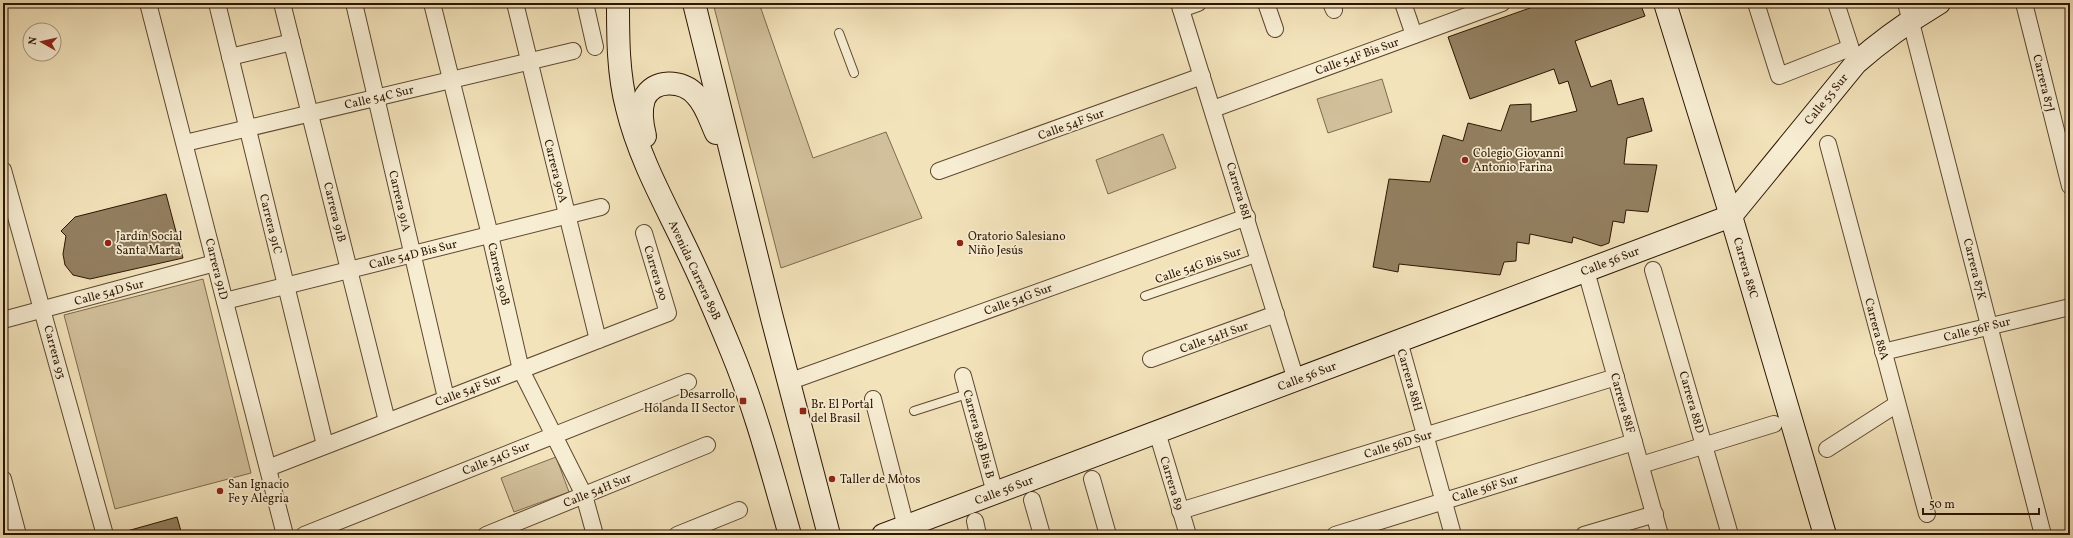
<svg xmlns="http://www.w3.org/2000/svg" width="2073" height="538" viewBox="0 0 2073 538" font-family="Vollkorn,serif">
<rect width="100%" height="100%" fill="#f3e3bb"/>
<filter id="stains"><feTurbulence type="fractalNoise" baseFrequency=".005" numOctaves="4"/><feColorMatrix values="0 0 0 0 .2 0 0 0 0 .09 0 0 0 0 .02 0 0 0 .5 -.17"/></filter>
<radialGradient id="worn" r=".72"><stop offset=".6" stop-color="#630" stop-opacity="0"/><stop offset="1" stop-color="#630" stop-opacity=".3"/></radialGradient>
<g fill="#d1c09b" stroke="#7e6a4e">
<path d="M713 3H759L813 158 886 132 922 218 781 268Z"/>
<path d="M1382 79 1392 112 1328 133 1317 99Z"/>
<path d="M1163 134 1176 168 1108 194 1096 160Z"/>
<path d="M203 279 251 473 115 509 64 315Z"/>
<path d="M556 457 569 492 514 512 501 478Z"/>
</g>
<g fill="#938061" stroke="#2c1500">
<path d="M1544 3H1640L1645 16 1575 41 1591 87 1611 80 1618 105 1643 98 1652 131 1627 138 1624 164 1657 165 1648 212 1626 210 1624 223 1613 221 1609 243 1601 246 1573 237 1572 243 1530 234 1529 244 1517 242 1516 261 1504 262 1500 275 1399 264 1398 272 1373 267 1389 179 1430 182 1443 135 1463 141 1468 123 1501 131 1510 105 1531 104V122L1577 111 1568 81 1559 84 1554 69 1470 99 1448 37Z"/>
<path d="M166 194 183 258 90 279 73 275 65 265 63 254 66 236 61 231 75 217Z"/>
<path d="M177 517 182 535H127V531Z"/>
</g>
<g fill="none" stroke-linecap="round" stroke-linejoin="round">
<g stroke="#5e482f" stroke-width="10">
<g id="lane">
<path d="M839 33 854 73"/>
<path d="M1145 296 1259 257"/>
<path d="M914 411 967 394"/>
</g>
</g>
<g stroke="#5e482f" stroke-width="18">
<g id="street">
<path d="M148 3 285 535"/>
<path d="M217 3 325 445"/>
<path d="M282 3 387 421"/>
<path d="M354 3 446 398"/>
<path d="M432 3 490 235 521 370 584 495 595 535"/>
<path d="M515 3 598 340"/>
<path d="M585 3 595 47"/>
<path d="M1179 3 1296 380"/>
<path d="M1266 3 1275 29"/>
<path d="M1331 3 1334 10"/>
<path d="M1403 3 1414 35"/>
<path d="M1756 3 1779 76 1850 48"/>
<path d="M1836 3 1854 58"/>
<path d="M1906 3 2043 535"/>
<path d="M2024 3 2070 186"/>
<path d="M1181 9 1198 3"/>
<path d="M230 57 292 42"/>
<path d="M1213 109 1502 3"/>
<path d="M185 143 573 51"/>
<path d="M1828 144 1927 514"/>
<path d="M3 170 105 535"/>
<path d="M939 171 1202 76"/>
<path d="M1653 270 1730 535"/>
<path d="M1586 271 1660 535"/>
<path d="M225 301 601 207"/>
<path d="M3 320 215 263"/>
<path d="M1399 341 1453 535"/>
<path d="M1883 352 2070 307"/>
<path d="M1151 359 1276 314"/>
<path d="M963 376 995 493"/>
<path d="M788 382 1247 217"/>
<path d="M873 399 906 527"/>
<path d="M1157 432 1188 535"/>
<path d="M1827 449 1897 404"/>
<path d="M1641 465 1774 424"/>
<path d="M268 468 668 313 644 233"/>
<path d="M3 479 18 535"/>
<path d="M1092 479 1108 535"/>
<path d="M1032 500 1042 535"/>
<path d="M1180 511 1616 377"/>
<path d="M975 521 978 535"/>
<path d="M304 535 688 382"/>
<path d="M486 535 707 445"/>
<path d="M677 535 739 510"/>
<path d="M1335 535 1634 442"/>
<path d="M1584 535 1655 514"/>
</g>
</g>
<g stroke="#2c1500" stroke-width="24">
<g id="secondary">
<path d="M618 3C618 38 618 74 627 108 639 158 664 202 686 248 702 281 717 316 731 350 756 410 772 473 790 535"/>
<path d="M694 3 772 318 829 535"/>
<path d="M1665 3 1731 216 1825 535"/>
<path d="M645 136C642 124 640 111 644 99 653 78 683 80 696 95 706 105 710 120 716 133"/>
<path d="M1731 216 1856 63C1882 40 1909 21 1939 3"/>
<path d="M883 535 1731 216"/>
</g>
</g>
<use href="#lane" stroke="#f7edd3" stroke-width="8"/>
<use href="#street" stroke="#f7edd3" stroke-width="16"/>
<use href="#secondary" stroke="#f7edd3" stroke-width="22"/>
</g>
<g fill="#8f2418" stroke="#f7edd3" stroke-width="1.5">
<circle cx="1465" cy="160" r="4"/>
<circle cx="108" cy="243" r="4"/>
<circle cx="960" cy="243" r="4"/>
<rect x="739" y="397" width="8" height="8" rx="2"/>
<rect x="799" y="407" width="8" height="8" rx="2"/>
<circle cx="832" cy="479" r="4"/>
<circle cx="220" cy="491" r="4"/>
</g>
<g text-anchor="middle" stroke-width="3.5" stroke-linejoin="round" paint-order="stroke">
<g font-size="12" fill="#2c1500" stroke="#f7edd3">
<text transform="translate(1357 56) rotate(-20)" y="4">Calle 54F Bis Sur</text>
<text transform="translate(2044 83) rotate(76)" y="4">Carrera 87J</text>
<text transform="translate(379 97) rotate(-13)" y="4">Calle 54C Sur</text>
<text transform="translate(1826 99) rotate(-51)" y="4">Calle 55 Sur</text>
<text transform="translate(1071 124) rotate(-20)" y="4">Calle 54F Sur</text>
<text transform="translate(556 171) rotate(76)" y="4">Carrera 90A</text>
<text transform="translate(1239 191) rotate(73)" y="4">Carrera 88I</text>
<text transform="translate(400 201) rotate(77)" y="4">Carrera 91A</text>
<text transform="translate(335 212) rotate(76)" y="4">Carrera 91B</text>
<text transform="translate(271 224) rotate(76)" y="4">Carrera 91C</text>
<text transform="translate(413 254) rotate(-14)" y="4">Calle 54D Bis Sur</text>
<text transform="translate(1610 261) rotate(-21)" y="4">Calle 56 Sur</text>
<text transform="translate(1198 265) rotate(-19)" y="4">Calle 54G Bis Sur</text>
<text transform="translate(1746 268) rotate(74)" y="4">Carrera 88C</text>
<text transform="translate(217 269) rotate(76)" y="4">Carrera 91D</text>
<text transform="translate(1975 269) rotate(76)" y="4">Carrera 87K</text>
<text transform="translate(695 270) rotate(65)" y="4">Avenida Carrera 89B</text>
<text transform="translate(656 273) rotate(73)" y="4">Carrera 90</text>
<text transform="translate(499 274) rotate(77)" y="4">Carrera 90B</text>
<text transform="translate(109 292) rotate(-15)" y="4">Calle 54D Sur</text>
<text transform="translate(1018 299) rotate(-20)" y="4">Calle 54G Sur</text>
<text transform="translate(1877 329) rotate(75)" y="4">Carrera 88A</text>
<text transform="translate(1977 329) rotate(-14)" y="4">Calle 56F Sur</text>
<text transform="translate(1214 337) rotate(-20)" y="4">Calle 54H Sur</text>
<text transform="translate(55 352) rotate(75)" y="4">Carrera 93</text>
<text transform="translate(1307 376) rotate(-21)" y="4">Calle 56 Sur</text>
<text transform="translate(1410 380) rotate(74)" y="4">Carrera 88H</text>
<text transform="translate(468 390) rotate(-21)" y="4">Calle 54F Sur</text>
<text transform="translate(1692 402) rotate(74)" y="4">Carrera 88D</text>
<text transform="translate(1623 403) rotate(74)" y="4">Carrera 88F</text>
<text transform="translate(979 434) rotate(75)" y="4">Carrera 89B Bis B</text>
<text transform="translate(1398 444) rotate(-17)" y="4">Calle 56D Sur</text>
<text transform="translate(496 458) rotate(-22)" y="4">Calle 54G Sur</text>
<text transform="translate(1172 483) rotate(73)" y="4">Carrera 89</text>
<text transform="translate(1485 488) rotate(-17)" y="4">Calle 56F Sur</text>
<text transform="translate(597 490) rotate(-22)" y="4">Calle 54H Sur</text>
<text transform="translate(1004 490) rotate(-21)" y="4">Calle 56 Sur</text>
</g>
<g font-size="12" fill="#2c1500" stroke="#f7edd3" text-anchor="start">
<text x="1473" y="157">Colegio Giovanni<tspan x="1473" dy="14">Antonio Farina</tspan></text>
<text x="116" y="240">Jardín Social<tspan x="116" dy="14">Santa Marta</tspan></text>
<text x="968" y="240">Oratorio Salesiano<tspan x="968" dy="14">Niño Jesús</tspan></text>
<text x="735" y="398" text-anchor="end">Desarrollo<tspan x="735" dy="14">Holanda II Sector</tspan></text>
<text x="811" y="408">Br. El Portal<tspan x="811" dy="14">del Brasil</tspan></text>
<text x="840" y="483">Taller de Motos</text>
<text x="228" y="488">San Ignacio<tspan x="228" dy="14">Fe y Alegria</tspan></text>
</g>
</g>
<rect width="2073" height="538" fill="none" stroke="#f3e3bb" stroke-width="16"/>
<rect x="4" y="4" width="2065" height="530" fill="none" stroke="#2c1500" stroke-width="2"/>
<rect x="8" y="8" width="2057" height="522" fill="none" stroke="#2c1500"/>
<g transform="translate(42 42) rotate(278)"><circle r="19" fill="#f7edd3" stroke="#a6977f"/>
<path d="M0-3L7 15L0 10L-7 15Z" fill="#8f2418"/>
<text y="-6" font-size="11" font-weight="bold" text-anchor="middle" fill="#2c1500">N</text>
</g>
<path d="M1923 508v6h116v-6" fill="none" stroke="#2c1500" stroke-width="2"/>
<text x="1929" y="508" font-size="12" fill="#2c1500" stroke="#f7edd3" stroke-width="3" paint-order="stroke">50 m</text>
<rect width="100%" height="100%" filter="url(#stains)"/>
<rect width="100%" height="100%" fill="url(#worn)"/>
</svg>
